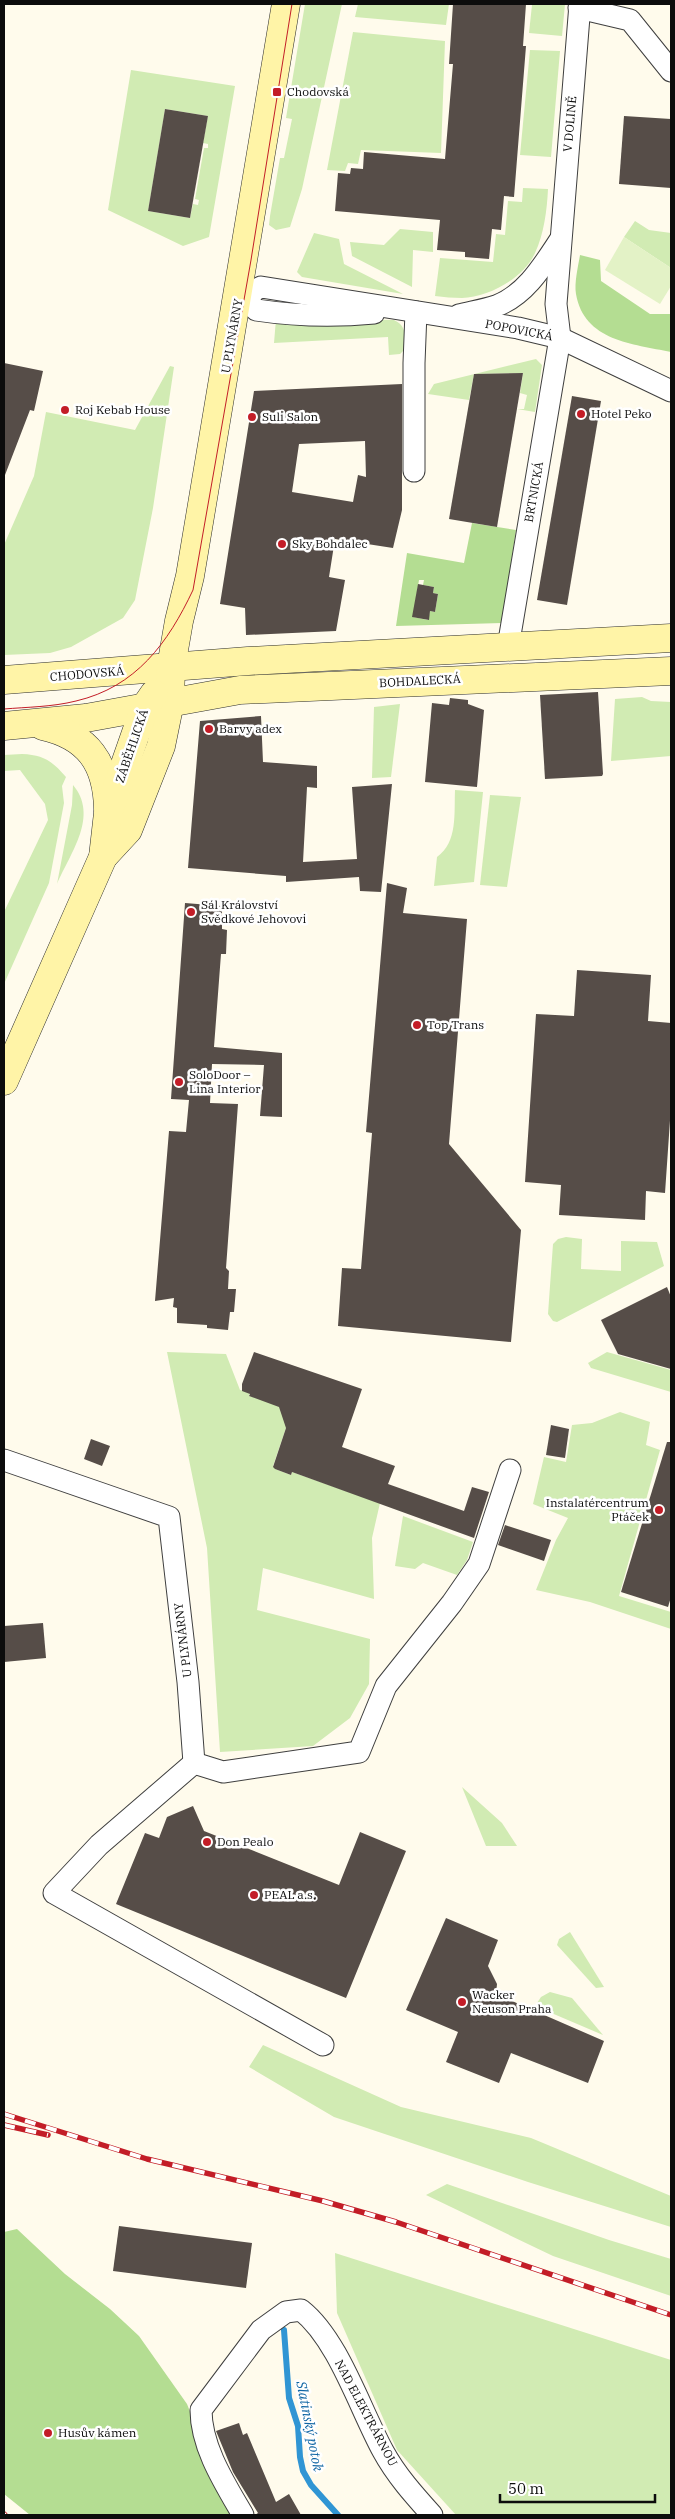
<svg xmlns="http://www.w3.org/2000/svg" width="675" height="2519" viewBox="0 0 675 2519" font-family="'IBM Plex Serif',serif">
<rect width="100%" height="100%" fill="#fffbec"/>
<g fill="#d1ebb3" fill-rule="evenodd">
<path d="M305 4H342L302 189 290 227 276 230 269 225 270 216 280 158H284L292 119 286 118Z"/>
<path d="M358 4H449L446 25 355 17Z"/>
<path d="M540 4H565L562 36 529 33 532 5Z"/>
<path d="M353 32 445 41 441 153 361 150 358 164 348 163 345 171 327 170Z"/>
<path d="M530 50 560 51 551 157 520 155Z"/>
<path d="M131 70 235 86 209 237 183 246 108 210ZM165 109 208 116 203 143 208 144V148H204L195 199 199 200 198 205 193 204 190 218 148 211Z"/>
<path d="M523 188 548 189C547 210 544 234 535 253 524 278 489 297 462 298 453 298 444 297 435 296L440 258 493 262 496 234 505 235 508 201 522 202Z"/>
<path d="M635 221 649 230 671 233V268L624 237Z"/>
<path d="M400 229 433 232V252L413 250 412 287 352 256 350 242 384 245Z"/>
<path d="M314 233 339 239 344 264 403 294 302 277 297 272Z"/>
<path d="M276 319 394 320C407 326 405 336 405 349L400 354 389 355 388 337 274 343Z"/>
<path d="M536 359 542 365 535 412 517 409H524L527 395 520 393 523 373 474 374 469 400 428 394 434 384Z"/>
<path d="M170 366 174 367 153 508 135 600 123 618 71 647 50 653 4 655V545L34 476 46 412 135 430Z"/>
<path d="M642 697 651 701 671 702V756L611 761 615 699Z"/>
<path d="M400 704 391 777 372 778 374 707Z"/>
<path d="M22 754C44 755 52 761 66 777L62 786 64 803 49 883 4 984V912L48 820 45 804 20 770 4 771V755Z"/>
<path d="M73 785C99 816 71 852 57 884L72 805Z"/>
<path d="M455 790 483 792 474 882 434 886 437 857C458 842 454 813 455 790Z"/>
<path d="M490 795 521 797 507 887 480 885Z"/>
<path d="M566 1237 582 1239 581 1269 621 1271V1241L657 1242 664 1266 557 1322 553 1321 548 1314 553 1244 558 1239Z"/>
<path d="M167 1352 226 1354 240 1390 250 1392 249 1396 287 1405 286 1428 273 1466 276 1467 275 1469 291 1475 292 1472 380 1503 372 1538 374 1599 263 1568 257 1610 370 1639 369 1684 350 1718 313 1746 220 1752 207 1548Z"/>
<path d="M607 1352 671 1370V1392L591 1368 588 1363Z"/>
<path d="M620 1412 650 1422 646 1445 660 1450 619 1596 671 1612V1629L590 1602 536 1590 556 1540 568 1518 533 1504 544 1457 566 1462 572 1425 592 1423Z"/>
<path d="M403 1516 473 1542 467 1560 457 1575 423 1563 415 1569 395 1566Z"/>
<path d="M462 1787 502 1823 517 1846H486Z"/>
<path d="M570 1932 604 1987 596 1988 557 1945 559 1939Z"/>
<path d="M550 1992 572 1998 603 2035 535 2006 541 1997Z"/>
<path d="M263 2045 401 2107 531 2138 671 2196V2227L528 2182 334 2117 249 2067Z"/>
<path d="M447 2184 609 2240 671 2259V2296L553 2256 426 2195Z"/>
<path d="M335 2253 671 2360V2515H456L397 2450 337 2313Z"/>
</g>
<g fill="#b4dd92" fill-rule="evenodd">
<path d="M580 255 600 260 601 281 650 314H671V352C633 344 584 341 576 294 574 283 578 267 580 255Z"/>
<path d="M472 523 516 530 502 623 396 626 407 553 464 563ZM419 580H424L423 585 434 587 433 593 438 594 435 612 430 611 428 620 413 617Z"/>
<path d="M17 2229 65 2274 110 2309 139 2336 187 2404 231 2515H30L4 2494V2232Z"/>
</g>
<path fill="#e3f2c6" d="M624 237 671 268V286L660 304 605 270Z"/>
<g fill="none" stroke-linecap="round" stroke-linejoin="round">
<path stroke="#3095d4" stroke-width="6" d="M284 2330 289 2398 298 2426 300 2457 303 2471 311 2485 338 2515"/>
</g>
<g fill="#564d48" fill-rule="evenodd">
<path d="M453 4H526L523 46H526L514 197 504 196 501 230 492 229 489 259 465 257V252L437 250 440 220 335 211 338 173 350 174 351 168 363 169 364 152 445 159 453 64H449Z"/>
<path d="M165 109 208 116 190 218 148 211Z"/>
<path d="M624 116 671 119V188L619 184Z"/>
<path d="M4 363 43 371 34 411 30 410 5 475Z"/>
<path d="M523 373 497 527 449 519 474 374Z"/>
<path d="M402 384V510L393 548 335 539 329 577 345 580 336 631 246 635 245 608 220 604 254 391ZM365 441 366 477 358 475 353 502 292 492 299 444Z"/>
<path d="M572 396 601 401 567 605 537 600Z"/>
<path d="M418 584 434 587 433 593 438 594 435 612 430 611 429 620 412 617Z"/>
<path d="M598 692 603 774 602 776 545 779 540 695Z"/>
<path d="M450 698 468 700V704L484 710 477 787 425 782 432 703 449 705Z"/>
<path d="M261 716 263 762 317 766V788L307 787 303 862 357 859 352 787 392 784 381 892 360 891 359 877 286 882V876L188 868 200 721Z"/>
<path d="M387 883 407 888 403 913 467 919 449 1144 521 1230 511 1342 338 1326 342 1268 361 1269 372 1133 366 1132Z"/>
<path d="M185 903 222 906V929L227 930 226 954H221L214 1047 282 1053V1117L260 1116 264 1065 212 1064 210 1103 238 1104 226 1268 229 1271 228 1289H236L234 1312H230L228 1330 207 1328V1325L177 1323V1308L173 1307 174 1298 155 1301 169 1131 186 1132 189 1100 171 1099Z"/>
<path d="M577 970 651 975 648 1021 671 1023V1106L665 1193 646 1191 645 1220 559 1215 561 1185 525 1182 536 1014 574 1016Z"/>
<path d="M667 1287 671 1297V1369L618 1354 601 1320Z"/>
<path d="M254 1352 362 1389 342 1447 395 1466 388 1484 464 1511 472 1487 489 1492 474 1538 292 1472 291 1475 275 1469 273 1467 286 1428 279 1407 249 1396 250 1394 242 1391V1384Z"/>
<path d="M551 1425 569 1429 565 1458 546 1455Z"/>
<path d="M91 1439 110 1446 102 1466 84 1459Z"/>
<path d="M667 1442H671V1597L668 1607 621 1592Z"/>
<path d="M505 1525 551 1540 544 1561 498 1545Z"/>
<path d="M43 1623 46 1658 4 1662V1626Z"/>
<path d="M193 1806 204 1831 339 1885 360 1832 406 1851 346 1998 116 1904 145 1833 159 1838 167 1817Z"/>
<path d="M446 1918 498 1940 488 1966 497 1984 496 1994 604 2041 588 2083 511 2053 499 2083 446 2062 458 2032 406 2010Z"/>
<path d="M119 2226 252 2243 246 2288 113 2271Z"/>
<path d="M239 2423 243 2435 247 2433 276 2502 289 2494 301 2515H255L258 2513 233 2472 216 2431Z"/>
</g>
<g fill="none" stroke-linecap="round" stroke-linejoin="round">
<g stroke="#3f3f3f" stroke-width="23">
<g id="street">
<path d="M579 8 630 20 671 71"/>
<path d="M239 295 244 296 261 287 518 328 560 338 671 391"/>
<path d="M244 296 256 310C296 316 334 317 374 313"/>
<path d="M459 315C471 312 484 310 496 306 526 295 544 264 560 240"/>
<path d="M414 471V363L416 312"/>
<path d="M508 647 560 338 556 304 580 4"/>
<path d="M4 1460 169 1517 188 1682 194 1763"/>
<path d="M194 1763 99 1845 54 1893 323 2045"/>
<path d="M194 1763 223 1772 359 1752 386 1686 452 1603 479 1564 510 1470"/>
<path d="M243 2515C225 2484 201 2447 201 2410L261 2330 286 2312 301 2310C338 2339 360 2409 383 2451 396 2475 414 2495 432 2515"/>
</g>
</g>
<g stroke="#2e2e2e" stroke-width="29">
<g id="secondary">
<path d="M4 680 248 661 671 638"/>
<path d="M4 726 86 718 240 690 671 671"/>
<path d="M43 726C88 736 107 763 108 809"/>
<path d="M103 857 128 830 161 746 170 702 171 667 179 621 190 576 286 4"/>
<path d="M4 1081 103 857 108 813 145 707 154 694"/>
</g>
</g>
<use href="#street" stroke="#fff" stroke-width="21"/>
<use href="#secondary" stroke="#fff4a7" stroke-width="28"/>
<path stroke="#c31d27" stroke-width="1" d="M4 709C28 707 52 707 76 701 136 687 168 643 193 590L251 260 292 4"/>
<g stroke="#c31d27" stroke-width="5.5">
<g id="rail">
<path d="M4 2114 147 2159 323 2201 396 2222 671 2315"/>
<path d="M4 2125 48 2135"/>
<path d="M4 2514 5 2515"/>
</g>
</g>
<use href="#rail" stroke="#fff" stroke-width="4" stroke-dasharray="11" stroke-linecap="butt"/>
</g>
<g fill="#c31d27" stroke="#fff" stroke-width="2">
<rect x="272" y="87" width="10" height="10" rx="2.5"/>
<circle cx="65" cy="410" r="5"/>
<circle cx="581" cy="414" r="5"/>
<circle cx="252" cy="417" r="5"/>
<circle cx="282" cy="544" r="5"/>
<circle cx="209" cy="729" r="5"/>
<circle cx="191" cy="912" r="5"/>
<circle cx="417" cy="1025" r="5"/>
<circle cx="179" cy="1082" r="5"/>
<circle cx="659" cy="1510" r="5"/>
<circle cx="207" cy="1842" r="5"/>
<circle cx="254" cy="1895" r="5"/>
<circle cx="462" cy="2002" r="5"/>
<circle cx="48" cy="2433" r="5"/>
</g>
<g text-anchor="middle" stroke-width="5" stroke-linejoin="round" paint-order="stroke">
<g font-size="12" fill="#0c0c0c" stroke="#fff" text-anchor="start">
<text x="287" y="96">Chodovská</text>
<text x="75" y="414">Roj Kebab House</text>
<text x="591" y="418">Hotel Peko</text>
<text x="262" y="421">Suli Salon</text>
<text x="292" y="548">Sky Bohdalec</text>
<text x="219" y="733">Barvy adex</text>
<text x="201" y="909">Sál Království<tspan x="201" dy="14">Svědkové Jehovovi</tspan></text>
<text x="427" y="1029">Top Trans</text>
<text x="189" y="1079">SoloDoor –<tspan x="189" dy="14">Lina Interior</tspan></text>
<text x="649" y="1507" text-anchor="end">Instalatércentrum<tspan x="649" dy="14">Ptáček</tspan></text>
<text x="217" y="1846">Don Pealo</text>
<text x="264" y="1899">PEAL a.s.</text>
<text x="472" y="1999">Wacker<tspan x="472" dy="14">Neuson Praha</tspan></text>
<text x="58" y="2437">Husův kámen</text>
</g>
<g font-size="12" fill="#0c0c0c" stroke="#fff">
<text transform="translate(570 124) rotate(-85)" y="4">V DOLINĚ</text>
<text transform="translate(519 330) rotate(11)" y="4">POPOVICKÁ</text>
<text transform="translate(232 336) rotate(-80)" y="4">U PLYNÁRNY</text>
<text transform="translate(534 492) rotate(-80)" y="4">BRTNICKÁ</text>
<text transform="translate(87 674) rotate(-5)" y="4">CHODOVSKÁ</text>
<text transform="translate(420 681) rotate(-3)" y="4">BOHDALECKÁ</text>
<text transform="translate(132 746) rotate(-71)" y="4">ZÁBĚHLICKÁ</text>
<text transform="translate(183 1640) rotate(-97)" y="4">U PLYNÁRNY</text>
<text transform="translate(366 2413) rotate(62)" y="4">NAD ELEKTRÁRNOU</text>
</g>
<g font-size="14" font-style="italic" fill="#0f65a4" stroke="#fff">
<text transform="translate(310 2426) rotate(79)" y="5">Slatinský potok</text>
</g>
</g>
<rect width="675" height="2519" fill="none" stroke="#0c0c0c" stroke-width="10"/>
<path d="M500 2494v8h155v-8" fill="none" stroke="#0c0c0c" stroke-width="2.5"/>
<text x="508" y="2494" font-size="15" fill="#0c0c0c" stroke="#ffffff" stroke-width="4" paint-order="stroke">50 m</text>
</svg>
